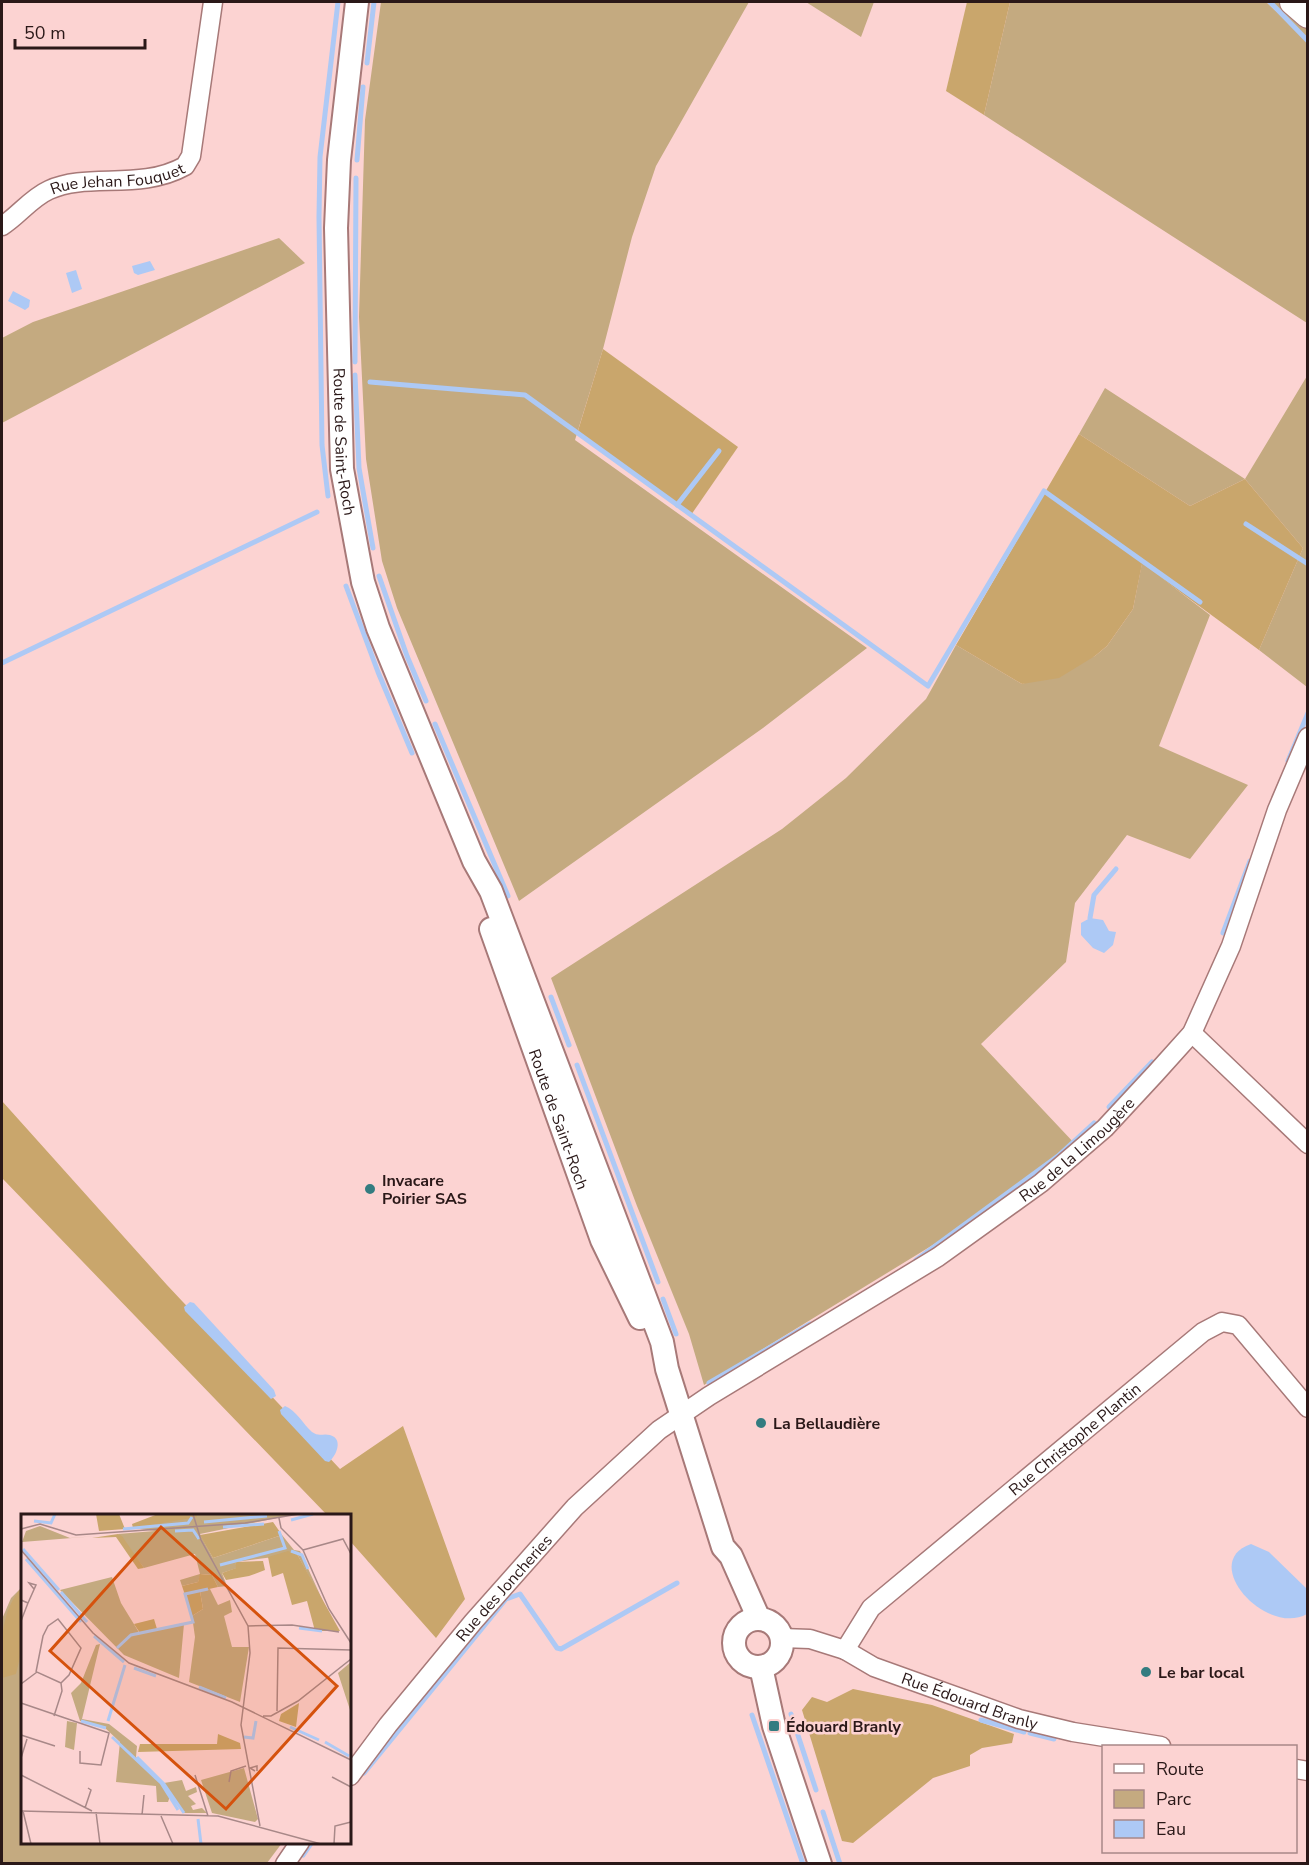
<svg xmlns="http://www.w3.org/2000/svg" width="1309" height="1865" viewBox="0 0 1309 1865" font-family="'Nunito Sans',sans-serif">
<rect width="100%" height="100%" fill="#fcd3d2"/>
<g fill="#c4aa80">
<path d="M381 2H749L656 166 632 237 603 349 575 440 867 648 763 728 519 901 397 608 382 561 366 459 359 317 365 120Z"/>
<path d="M806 2H874L861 37Z"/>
<path d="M1010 2H1266L1278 13 1271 2H1307V323L984 115Z"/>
<path d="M279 238 305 263 2 423V338L33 322Z"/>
<path d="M1307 376V687L1259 650 1303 548 1245 479 1190 506 1079 434 1105 388 1245 479Z"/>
<path d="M1142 563 1210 615 1159 746 1248 785 1190 859 1127 835 1075 903 1066 962 981 1044 1076 1145 972 1221 704 1385 689 1334 637 1206 551 978 782 829 846 778 926 699 956 645 1022 684 1095 656 1107 646 1133 609Z"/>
<path d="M22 1587V1842L282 1843 267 1863 2 1864V1619L11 1598Z"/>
</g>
<g fill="#c9a66c">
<path d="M967 2H1010L984 115 946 91Z"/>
<path d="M603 349 738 447 691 515 577 434Z"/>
<path d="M1079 434 1190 506 1245 479 1303 548 1259 650 1142 564 1133 609 1107 646 1095 656 1059 678 1022 684 956 645Z"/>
<path d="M2 1101 167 1285 340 1469 403 1426 465 1599 436 1638 350 1541V1516L327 1515 2 1178Z"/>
<path d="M22 1587V1649L16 1674 2 1678C1 1644 0 1612 22 1587Z"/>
<path d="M853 1689 932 1705 1014 1734 1012 1743 982 1748 970 1755V1766L933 1778 853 1843 842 1841 802 1710 812 1697 827 1702Z"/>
</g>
<g fill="#adc9f5">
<path d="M150 261 155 270 138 275 134 273 132 266Z"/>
<path d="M76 270 82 289 72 293 66 273Z"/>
<path d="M13 291 30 300 29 307 25 310 8 301Z"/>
<path d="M1090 918 1103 920 1109 931 1116 932 1113 945 1104 953 1093 948 1081 935V923Z"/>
<path d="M190 1302 194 1303 274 1390 276 1396 271 1399 185 1311 184 1307Z"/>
<path d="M285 1406C296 1410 303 1424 312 1432 319 1437 323 1433 330 1435 344 1439 336 1456 329 1462L325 1461 281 1414 280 1410Z"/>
<path d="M1251 1544 1269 1552 1307 1589V1614C1266 1637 1198 1562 1251 1544Z"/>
</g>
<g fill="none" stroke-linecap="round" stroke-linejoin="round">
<g stroke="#adc9f5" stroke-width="5">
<path d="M1270 2 1308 41"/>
<path d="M367 63 374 2"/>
<path d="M357 160 363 87"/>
<path d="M355 362 356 178"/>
<path d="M355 375 359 468 373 548"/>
<path d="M370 382 525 395 928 686 1044 491 1200 602"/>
<path d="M328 496 322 445 319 217 320 157 338 2"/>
<path d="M677 505 719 451"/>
<path d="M1246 524 1308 564"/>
<path d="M379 576 407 656 426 701"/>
<path d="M346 586 378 672 412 753"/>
<path d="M2 663 317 512"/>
<path d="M435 724 508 896"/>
<path d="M1288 761 1308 713"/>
<path d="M1090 918 1094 895 1116 869"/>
<path d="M1223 933 1250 861"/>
<path d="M551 997 569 1045"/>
<path d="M577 1065 658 1282"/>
<path d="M1109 1107 1152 1062"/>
<path d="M916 1260 1058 1156 1094 1123"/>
<path d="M663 1299 676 1334"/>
<path d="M709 1383 810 1324"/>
<path d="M791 1714 816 1790"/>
<path d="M752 1715 803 1864"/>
<path d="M981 1720 1024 1732"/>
<path d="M1030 1733 1054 1739"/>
<path d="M364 1773 506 1599 520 1594 557 1648 561 1649 677 1583"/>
<path d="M823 1812 840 1864"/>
<path d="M303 1855 312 1842"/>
</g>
<g stroke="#a77978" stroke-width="21">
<g id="minor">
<path id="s1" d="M2 226C18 216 31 198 49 190 88 172 140 191 185 166L191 156 213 2"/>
<path d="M1192 1033 1308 1144"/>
<path id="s2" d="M782 1638 810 1639 845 1650 874 1667 1019 1719 1073 1732 1161 1746"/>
<path id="s3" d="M845 1650 871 1608 1203 1332 1222 1322 1238 1325 1308 1408"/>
<path d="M1296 1769 1308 1771"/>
<path id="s4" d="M350 1776 388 1725 473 1622 575 1507 659 1430 709 1396 938 1257 1041 1183 1105 1128 1156 1073 1192 1033 1231 946 1277 810 1308 737"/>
<path d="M285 1864 300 1842"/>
</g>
</g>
<g stroke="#a77978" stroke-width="26">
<g id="tertiary">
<path id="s5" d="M357 2 339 160 336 228 342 469 363 582 378 628 474 861 491 891 662 1342 667 1369 723 1547 731 1556 759 1619"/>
<path id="s6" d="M491 929 602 1240 640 1318"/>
<circle cx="758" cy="1643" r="24"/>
<path d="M761 1667 774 1726 820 1864"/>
</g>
</g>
<g stroke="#a77978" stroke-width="28">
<path id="secondary" d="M1293 2 1308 15"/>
</g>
<use href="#minor" stroke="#fff" stroke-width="18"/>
<use href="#tertiary" stroke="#fff" stroke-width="22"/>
<use href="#secondary" stroke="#fff" stroke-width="26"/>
</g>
<g fill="#337c80" stroke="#fcd3d2" stroke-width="2">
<circle cx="370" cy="1189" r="6"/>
<circle cx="761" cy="1423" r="6"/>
<circle cx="1146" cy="1672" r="6"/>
<rect x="768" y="1720" width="12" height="12" rx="3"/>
</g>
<g text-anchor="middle" stroke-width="5" stroke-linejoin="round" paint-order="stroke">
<g font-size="16" fill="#2a1818" stroke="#fcd3d2">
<text dy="6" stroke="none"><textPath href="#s1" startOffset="129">Rue Jehan Fouquet</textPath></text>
<text dy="6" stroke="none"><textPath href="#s5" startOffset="441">Route de Saint-Roch</textPath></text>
<text dy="6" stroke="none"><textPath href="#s6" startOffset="202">Route de Saint-Roch</textPath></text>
<text dy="6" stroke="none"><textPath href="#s4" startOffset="969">Rue de la Limougère</textPath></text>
<text dy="6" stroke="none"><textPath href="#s3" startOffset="314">Rue Christophe Plantin</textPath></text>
<text dy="6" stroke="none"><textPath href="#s4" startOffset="243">Rue des Joncheries</textPath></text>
<text dy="6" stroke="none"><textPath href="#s2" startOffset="200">Rue Édouard Branly</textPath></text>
</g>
<g font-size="16" font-weight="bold" fill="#2a1818" stroke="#fcd3d2" text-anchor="start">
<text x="382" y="1186">Invacare<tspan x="382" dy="18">Poirier SAS</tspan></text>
<text x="773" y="1429">La Bellaudière</text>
<text x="1158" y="1678">Le bar local</text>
<text x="786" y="1732">Édouard Branly</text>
</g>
</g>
<g transform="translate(21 1514)">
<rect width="330" height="330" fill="#fcd3d2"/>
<path d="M175 0H275L179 20 192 44 261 21 273 36 279 37 306 96 276 40 214 48 216 54 201 59 206 72 197 73 191 61 180 60 177 68 161 72 159 66 179 60 174 40 123 54 97 20 134 17 112 14ZM19 12 49 24 76 22 1 28 5 17ZM91 63 100 89 119 120 163 110 158 164 103 141 39 76ZM189 75 197 91 209 86 211 98 203 102 211 133H228L219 188 168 168 174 123 171 102 182 95 179 77ZM79 130 61 205 88 210 116 232 115 243 143 269 161 266 165 277 175 273 176 278 167 282 175 290 170 292 172 296 181 294 186 299H162L150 279 147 288H136L135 272 95 268 99 228 83 213 59 207 50 179 60 169 75 131ZM330 148V199L317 159ZM46 207 56 209 53 236 44 233ZM223 254 237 305 234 308 191 299 180 266Z" fill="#c4aa80"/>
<path d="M75 0H98L104 15 78 17ZM137 0H175L176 3 112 14 111 10ZM252 8 261 21 192 44 179 21ZM97 20 101 22 123 54 117 55 95 23 71 24ZM267 37 276 40 319 117H294L286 87 271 91 262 59 251 63 247 43ZM242 47 244 56 228 62 205 66 201 59 215 54 214 48ZM179 60 191 61 197 73 179 77 182 95 171 102 161 72 177 68ZM133 105 136 115 119 119 113 110ZM278 189 275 213 258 207 260 200ZM197 220 219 229 220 235 117 238 119 230H196Z" fill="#c9a66c"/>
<path fill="none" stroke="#adc9f5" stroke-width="3" d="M270 6 292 0M13 7 30 9 34 0M183 8 246 2M202 13 243 10M102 15 167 9 171 3M154 17 172 16 178 25M2 35 38 76M270 37 281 41 287 55M5 45 60 108M199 51 264 34 258 17M40 78 66 108M278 114 301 117M73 122 103 148M96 134 110 121 172 108 164 80 187 75M113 154 135 162M178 173 205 184M60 207 85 214M87 207 104 151M269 213 298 226M91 223 140 269 157 296M223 223 232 224 235 207M304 228 328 242M116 243 143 270 163 299M177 305 180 330"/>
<path fill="none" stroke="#a88888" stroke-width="1.5" d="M172 0 180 26 227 112 229 139 220 211 239 312M258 4 260 14 282 36M0 15 19 10 55 21 224 9 278 0M0 36 72 119 108 149 211 188 330 246M282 36 308 95 330 129M282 36 322 25 330 40M0 86 7 89 0 107M7 89 15 71 8 69 13 75M227 112 271 111 318 118M15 158 22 122 27 112 37 105 60 134 48 161 40 169 41 177 33 202M0 170 16 158 40 169M0 189 88 219 80 251 59 249V237M256 197 257 134 330 136M242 202H250L277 187 330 145M0 221 34 232M0 244 6 225M234 257 229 254 236 252V257M0 261 71 297M174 261 187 302M311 263 330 273M208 268 210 257 225 252M64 294 70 276 67 274M0 297 197 302 300 330M2 297 10 330M75 298 79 330M121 301 123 281M140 302 152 330M313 330 314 312 330 308"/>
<path fill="#d5520d" fill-opacity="0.15" stroke="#d5520d" stroke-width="3" d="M140 13 316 172 205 295 29 137Z"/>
<rect width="330" height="330" fill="none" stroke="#2a1818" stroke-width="3"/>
</g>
<rect width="1309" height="1865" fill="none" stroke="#2a1818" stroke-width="6"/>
<rect x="1102" y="1745" width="195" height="108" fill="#fcd3d2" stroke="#a88888" stroke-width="1.5"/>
<rect x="1114" y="1764" width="30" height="9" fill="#ffffff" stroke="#a88888" stroke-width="1.5"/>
<text x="1156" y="1775" font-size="18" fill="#2a1818">Route</text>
<rect x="1114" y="1790" width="30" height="18" fill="#c4aa80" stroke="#a88888" stroke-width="1.5"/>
<text x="1156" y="1805" font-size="18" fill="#2a1818">Parc</text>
<rect x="1114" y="1820" width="30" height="18" fill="#adc9f5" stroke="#a88888" stroke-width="1.5"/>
<text x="1156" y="1835" font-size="18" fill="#2a1818">Eau</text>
<path d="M15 39v9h130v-9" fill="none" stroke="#2a1818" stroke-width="3"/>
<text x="24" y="39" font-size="18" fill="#2a1818" stroke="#fcd3d2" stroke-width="4.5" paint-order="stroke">50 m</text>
</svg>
